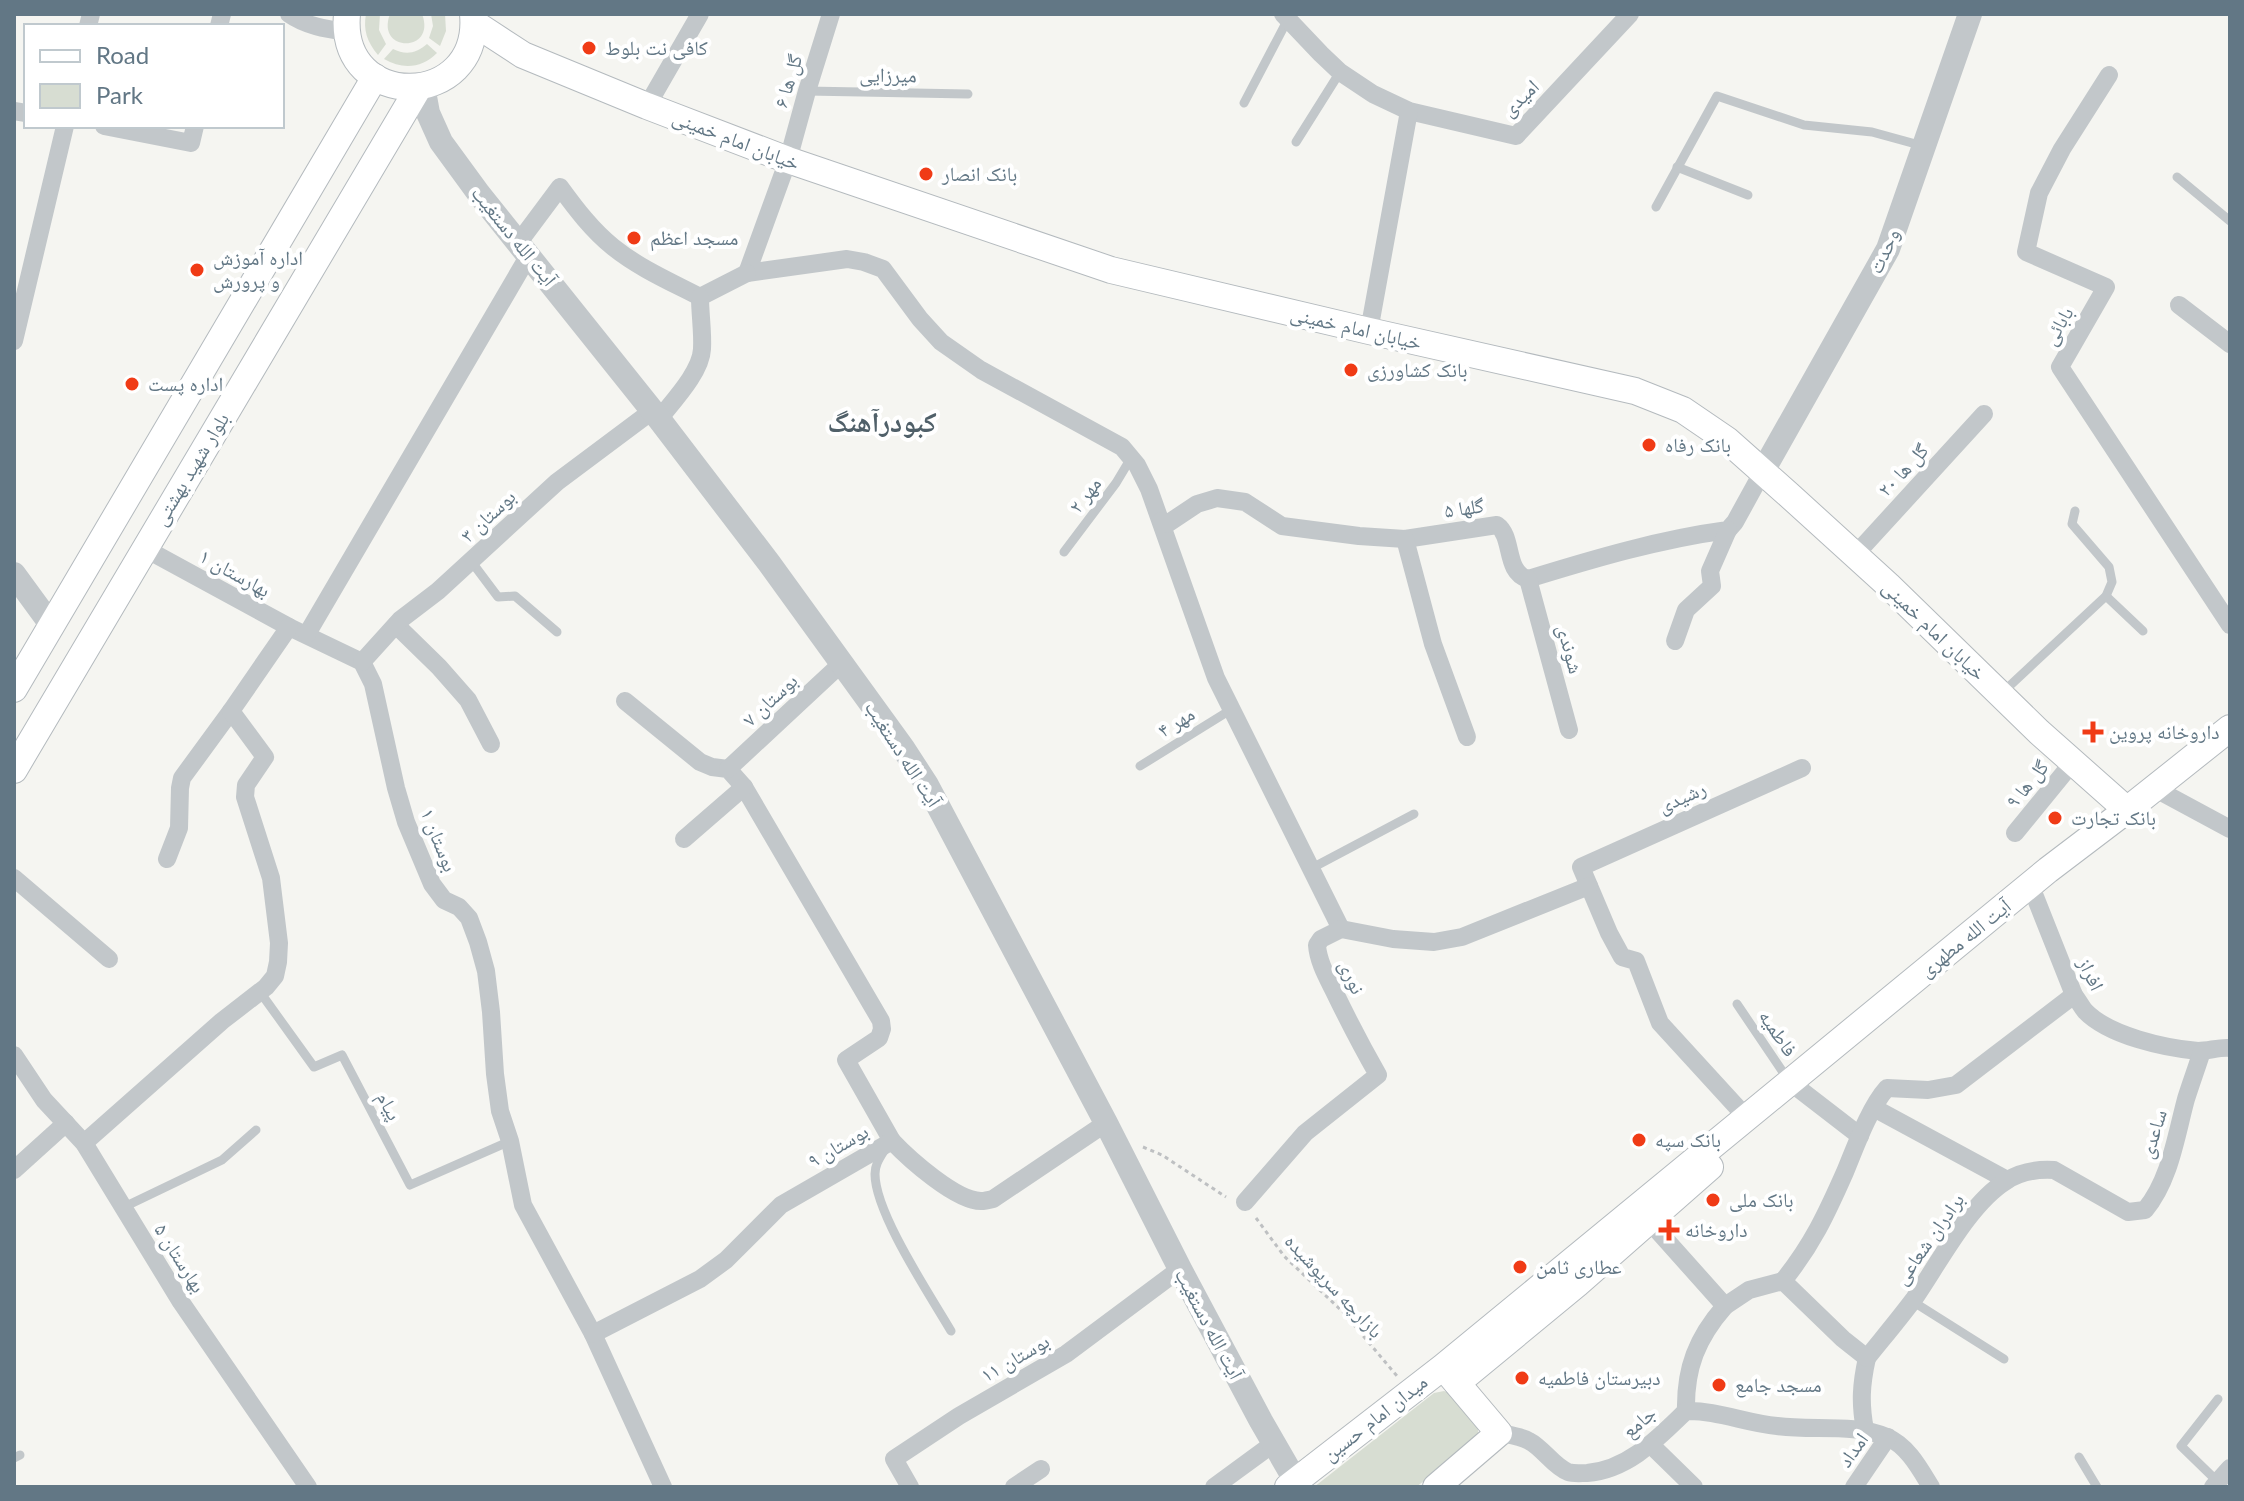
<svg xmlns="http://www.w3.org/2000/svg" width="2244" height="1501" viewBox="0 0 2244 1501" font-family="Lato,'Noto Naskh Arabic',sans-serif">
<rect width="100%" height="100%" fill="#f5f5f1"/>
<g fill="#d7ddd2">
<path d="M366 14H380L379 30 386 44 378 55C367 42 363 30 366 14Z"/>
<path d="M390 14H422C437 53 375 53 390 14Z"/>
<path d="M431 14H445L446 31 440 46 429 38 433 26Z"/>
<path d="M427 44 437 53C422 68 403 70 384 59L393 49C405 55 416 54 427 44Z"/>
<path d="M1444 1391 1451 1394 1478 1425V1434L1472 1444 1416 1487H1314L1434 1393Z"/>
</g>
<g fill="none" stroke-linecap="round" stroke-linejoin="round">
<g stroke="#b4babe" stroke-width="28">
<g id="secondary">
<path d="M347 14C338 112 482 110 473 14"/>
<path d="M474 23 523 55 647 106 788 160 1111 270 1369 331 1635 391 1683 410 1727 440 1789 495 1888 585 2039 732 2127 810"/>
<path d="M14 689 375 77"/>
<path d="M14 770 419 87"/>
<path d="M1457 1383 1577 1284 1710 1167"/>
<path d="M1288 1487 1443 1367 2048 870 2127 810 2230 728"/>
<path d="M1436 1487 1499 1433 1445 1369"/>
</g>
</g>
<g stroke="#bec0c2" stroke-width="3" stroke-dasharray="4 4" stroke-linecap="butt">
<path d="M1143 1147 1162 1155 1226 1197"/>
<path d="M1256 1218 1284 1256 1343 1312 1397 1376"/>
</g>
<g stroke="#c2c7ca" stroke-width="9">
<path d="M807 91 968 94"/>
<path d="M1244 103 1288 19"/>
<path d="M1296 142 1340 72"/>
<path d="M1677 167 1748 195"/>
<path d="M2177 177 2230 221"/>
<path d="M1656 207 1717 96 1804 125 1872 132 1923 146"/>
<path d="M1064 552 1116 483 1131 458"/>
<path d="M471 561 498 597 515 596 557 632"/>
<path d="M2106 596 2143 631"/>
<path d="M2003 692 2106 596 2112 582 2109 567 2072 524 2075 511"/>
<path d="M1140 766 1232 709"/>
<path d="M1312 868 1414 814"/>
<path d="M260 992 314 1067 342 1055 410 1185 510 1141"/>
<path d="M1737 1004 1789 1081"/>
<path d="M884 1151C879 1159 875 1165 875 1174 875 1213 930 1295 951 1331"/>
<path d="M122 1208 222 1160 256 1130"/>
<path d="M1912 1301 2004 1359"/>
<path d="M2218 1399 2181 1446 2218 1482"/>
<path d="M2079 1457 2097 1487"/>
<path d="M14 1458 20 1455"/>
</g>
<g stroke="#c2c7ca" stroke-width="18">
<path d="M289 14C306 26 326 29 346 32"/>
<path d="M831 14 807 91 788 160 747 273 847 259 864 262 883 269 920 319 941 342 981 370 1122 447 1137 465 1149 489 1216 678 1341 929"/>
<path d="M1283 14 1321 54 1340 72 1373 94 1409 111 1516 136 1630 14"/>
<path d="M88 26 91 14"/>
<path d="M219 26 222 14"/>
<path d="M2109 75 2062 149 2039 193 2026 252 2106 287 2060 367 2230 625"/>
<path d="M647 106 700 14"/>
<path d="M14 111 26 113"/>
<path d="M104 126 191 143 195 126"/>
<path d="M519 242 560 187C576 209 592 230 613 247 639 268 671 282 700 297L747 273"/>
<path d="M2179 305 2230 344"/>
<path d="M1369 331 1409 111"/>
<path d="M14 341 65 126"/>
<path d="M659 419C673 401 701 372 702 349 703 332 700 314 700 297"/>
<path d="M1161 521 1167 524 1197 504 1217 498 1245 502 1282 526 1359 536 1405 539 1497 525C1514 537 1504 572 1528 579 1593 559 1660 539 1728 530L1735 522 1763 471"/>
<path d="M1405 539 1433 644 1467 737"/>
<path d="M144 548 289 627 362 662 373 684 396 788 406 822 432 884 444 900 459 907 469 918 478 942 486 971 491 1012 495 1074 500 1111 510 1141 523 1205 593 1334 663 1487"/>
<path d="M1855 555 1984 414"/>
<path d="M1528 579 1569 730"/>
<path d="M396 625 439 667 468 700 491 744"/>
<path d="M307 634 529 255"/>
<path d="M1675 641 1686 610 1712 586 1710 571 1728 530"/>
<path d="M362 662 400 620 438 591 557 482 652 411"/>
<path d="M625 701 700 762 712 767 728 769 744 787 881 1021 882 1029 879 1038 846 1060 892 1141"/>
<path d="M728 769 842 663"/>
<path d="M2154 788 2230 829"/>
<path d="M2015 833 2073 762"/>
<path d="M684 839 744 787"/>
<path d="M167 859 179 828 180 788 182 778 231 711"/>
<path d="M14 878 109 959"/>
<path d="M2030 884 2074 995C2078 1000 2081 1006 2085 1011 2109 1036 2165 1048 2198 1051 2209 1051 2219 1047 2230 1048"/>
<path d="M14 1055 44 1100 84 1143 181 1302 308 1487"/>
<path d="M1790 1082 1860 1136"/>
<path d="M1874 1108 2007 1180"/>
<path d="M1746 1117 1660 1023 1636 961 1622 957 1609 933 1581 867 1802 768"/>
<path d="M84 1143 222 1021 266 987 275 976 278 962 279 943 271 878 245 797 246 785 265 757 231 711 289 627"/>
<path d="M14 1170 66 1123"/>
<path d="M1245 1202 1305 1133 1378 1075C1362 1047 1348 1020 1334 991 1327 977 1318 961 1317 945L1321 939 1341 929 1393 939 1434 942 1462 937 1589 886"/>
<path d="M1650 1222 1725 1306C1697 1338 1685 1368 1686 1411"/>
<path d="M1783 1281C1812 1245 1826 1215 1845 1172 1855 1148 1869 1108 1887 1088L1928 1090 1956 1085 2074 995"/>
<path d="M1725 1306 1749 1290 1783 1281 1843 1339 1867 1358C1861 1385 1860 1403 1865 1430"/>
<path d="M593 1334 700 1279 726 1260 781 1205 892 1141C909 1159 956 1201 981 1201 985 1201 989 1200 993 1199L1106 1123"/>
<path d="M1867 1358C1883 1338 1899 1319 1914 1299 1939 1263 1969 1204 2006 1181 2020 1172 2038 1169 2054 1170L2128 1212 2145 1210C2170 1180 2176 1136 2186 1099 2191 1083 2197 1067 2202 1051"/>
<path d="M1499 1433C1509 1435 1520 1436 1529 1441 1543 1448 1553 1466 1568 1472 1574 1474 1581 1473 1587 1473 1628 1470 1658 1438 1686 1411 1716 1410 1746 1423 1777 1426 1813 1431 1853 1423 1887 1437 1908 1446 1920 1469 1931 1487"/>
<path d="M1651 1445 1694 1487"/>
<path d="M910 1487 894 1459 959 1416 1066 1354 1180 1269"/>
<path d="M1014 1487 1041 1469"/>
<path d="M1214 1487 1274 1443"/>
<path d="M1854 1487 1888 1437"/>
<path d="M2213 1487 2230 1468"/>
</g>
<g stroke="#c2c7ca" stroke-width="24">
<path d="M423 86 428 113 441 142 479 194 659 419 769 563 903 748 927 785 1106 1123 1180 1269 1261 1421 1295 1480"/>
<path d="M1763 471 1888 249 1970 14"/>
<path d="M14 574 52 626"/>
</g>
<use href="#secondary" stroke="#fff" stroke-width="26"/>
</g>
<g fill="#f03b16" stroke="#fff" stroke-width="3">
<circle cx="589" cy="48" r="8"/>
<circle cx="926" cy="174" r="8"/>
<circle cx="634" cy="238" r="8"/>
<circle cx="197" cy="270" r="8"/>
<circle cx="1351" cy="370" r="8"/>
<circle cx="132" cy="384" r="8"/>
<circle cx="1649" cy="445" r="8"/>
<path d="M2089 720h8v8h8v8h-8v8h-8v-8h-8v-8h8z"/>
<circle cx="2055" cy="818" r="8"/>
<circle cx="1639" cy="1140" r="8"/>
<circle cx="1713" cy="1200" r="8"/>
<path d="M1665 1218h8v8h8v8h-8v8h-8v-8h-8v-8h8z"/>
<circle cx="1520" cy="1267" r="8"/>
<circle cx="1522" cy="1378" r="8"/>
<circle cx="1719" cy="1385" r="8"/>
</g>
<g text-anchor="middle" stroke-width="8" stroke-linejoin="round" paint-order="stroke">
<g font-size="20" fill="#627785" stroke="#fff" text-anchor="start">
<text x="605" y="55">کافی نت بلوط</text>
<text x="942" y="181">بانک انصار</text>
<text x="650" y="245">مسجد اعظم</text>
<text x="213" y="265">اداره آموزش<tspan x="213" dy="23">و پرورش</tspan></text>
<text x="1367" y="377">بانک کشاورزی</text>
<text x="148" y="391">اداره پست</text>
<text x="1665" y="452">بانک رفاه</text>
<text x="2109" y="739">داروخانه پروین</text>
<text x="2071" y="825">بانک تجارت</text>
<text x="1655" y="1147">بانک سپه</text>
<text x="1729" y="1207">بانک ملی</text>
<text x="1685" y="1237">داروخانه</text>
<text x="1536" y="1274">عطاری ثامن</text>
<text x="1538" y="1385">دبیرستان فاطمیه</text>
<text x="1735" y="1392">مسجد جامع</text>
</g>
<g font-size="20" fill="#627785" stroke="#fff">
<text transform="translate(888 75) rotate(1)" y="7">میرزایی</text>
<text transform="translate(788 81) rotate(-73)" y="7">گل ها ۶</text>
<text transform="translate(1520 98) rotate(-44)" y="7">امیدی</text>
<text transform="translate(736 140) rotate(21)" y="7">خیابان امام خمینی</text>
<text transform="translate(514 236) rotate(51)" y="7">آیت الله دستغیب</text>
<text transform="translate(1884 251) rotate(-65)" y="7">وحدت</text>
<text transform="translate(2058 326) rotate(-60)" y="7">بابائی</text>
<text transform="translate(1356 328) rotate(13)" y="7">خیابان امام خمینی</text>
<text transform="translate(191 469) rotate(-59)" y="7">بلوار شهید بهشتی</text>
<text transform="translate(1903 470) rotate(-47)" y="7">گل ها ۲۰</text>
<text transform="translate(1085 495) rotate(-53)" y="7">مهر ۲</text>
<text transform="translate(1464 508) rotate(-8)" y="7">گلها ۵</text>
<text transform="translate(488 516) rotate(-43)" y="7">بوستان ۳</text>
<text transform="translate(235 573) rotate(29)" y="7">بهارستان ۱</text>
<text transform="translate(1934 630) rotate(44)" y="7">خیابان امام خمینی</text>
<text transform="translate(1570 649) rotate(75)" y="7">شوندی</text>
<text transform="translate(770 700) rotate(-43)" y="7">بوستان ۷</text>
<text transform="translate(1176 722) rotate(-32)" y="7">مهر ۴</text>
<text transform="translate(903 754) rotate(57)" y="7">آیت الله دستغیب</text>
<text transform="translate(2027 784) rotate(-51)" y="7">گل ها ۹</text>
<text transform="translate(1682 797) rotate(-24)" y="7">رشیدی</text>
<text transform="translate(439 840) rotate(68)" y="7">بوستان ۱</text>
<text transform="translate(1965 938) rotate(-39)" y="7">آیت الله مطهری</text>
<text transform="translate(2091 974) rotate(64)" y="7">افراز</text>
<text transform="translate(1352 977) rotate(66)" y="7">نوری</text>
<text transform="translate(1778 1033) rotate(56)" y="7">فاطمیه</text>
<text transform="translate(389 1106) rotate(62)" y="7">پیام</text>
<text transform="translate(2153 1134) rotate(-73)" y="7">ساعدی</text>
<text transform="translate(838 1146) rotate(-30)" y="7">بوستان ۹</text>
<text transform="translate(1929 1239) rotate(-55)" y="7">برادران شعاعی</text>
<text transform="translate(180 1258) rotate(58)" y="7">بهارستان ۵</text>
<text transform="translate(1334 1286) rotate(47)" y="7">بازارچه سرپوشیده</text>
<text transform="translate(1209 1324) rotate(62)" y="7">آیت الله دستغیب</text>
<text transform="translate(1015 1358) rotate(-30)" y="7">بوستان ۱۱</text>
<text transform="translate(1375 1418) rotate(-38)" y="7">میدان امام حسین</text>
<text transform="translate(1639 1422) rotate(-40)" y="7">جامع</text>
<text transform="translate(1853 1450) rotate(-55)" y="7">امداد</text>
</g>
<g font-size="28" font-weight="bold" fill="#506069" stroke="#fff">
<text x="882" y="432">کبودرآهنگ</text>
</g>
</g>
<rect width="2244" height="1501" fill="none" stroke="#627785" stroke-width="32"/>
<rect x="24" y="24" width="260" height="104" fill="#ffffff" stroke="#c0c9ce" stroke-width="2"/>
<rect x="40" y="50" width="40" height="12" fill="#ffffff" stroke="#c0c9ce" stroke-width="2"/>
<text x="96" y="64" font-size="24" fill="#627785">Road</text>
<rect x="40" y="84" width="40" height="24" fill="#d7ddd2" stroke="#c0c9ce" stroke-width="2"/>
<text x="96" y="104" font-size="24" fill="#627785">Park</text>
</svg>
